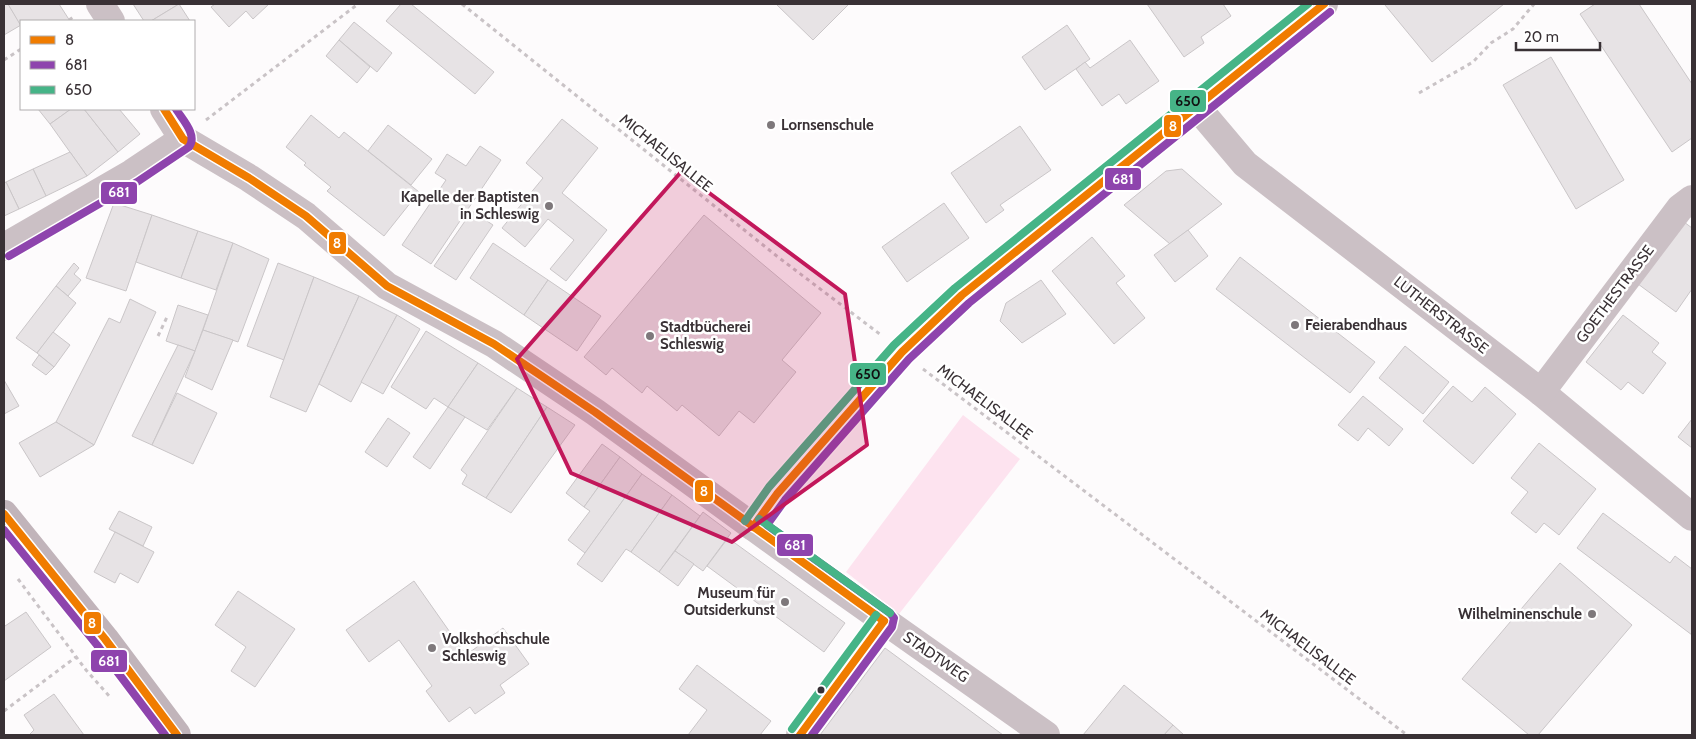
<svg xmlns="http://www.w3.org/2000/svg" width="1696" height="739" viewBox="0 0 1696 739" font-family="Cabin,sans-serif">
<rect width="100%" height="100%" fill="#fdfbfc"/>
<path fill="#fde3ef" d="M963 415 1020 459 899 614 846 572Z"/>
<g fill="#e7e3e5" stroke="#cac6c8">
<path d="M4 4H8L21 25 4 35Z"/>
<path d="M8 4H59L70 21H21V26Z"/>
<path d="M133 4H179L151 21H144Z"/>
<path d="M179 4 190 21H151Z"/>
<path d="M215 4H269L253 19 246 11 229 27 211 7Z"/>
<path d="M401 4H411L494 72 475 94 386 21Z"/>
<path d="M776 4H849L813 40Z"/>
<path d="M1147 4H1223L1231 16 1201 37 1204 43 1184 57Z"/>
<path d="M1387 4H1504L1432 62 1385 5Z"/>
<path d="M1595 4H1639L1692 84V138L1672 152 1580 14Z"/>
<path d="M354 22 392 53 377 72 339 40Z"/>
<path d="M1067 25 1090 59 1045 90 1022 57Z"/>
<path d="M339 40 370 67 357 83 326 56Z"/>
<path d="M1130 40 1159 81 1126 104 1119 94 1102 106 1076 69 1085 62 1090 68Z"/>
<path d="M1551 57 1624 180 1576 209 1503 85Z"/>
<path d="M38 109H71L50 124Z"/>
<path d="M71 109H84L118 152 87 176 50 124Z"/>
<path d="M84 109H119L140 134 118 152Z"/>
<path d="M311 115 339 138 344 132 419 192 384 236 327 191 331 187 304 165 306 163 286 147Z"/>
<path d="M562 119 598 148 562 193 607 230 566 281 550 269 574 240 548 219 525 247 502 228 543 178 526 163Z"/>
<path d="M388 125 432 159 411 185 368 151Z"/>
<path d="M1020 126 1051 170 1000 205 1004 210 986 223 951 173Z"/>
<path d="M480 146 501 160 431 264 402 245 446 180 435 173 447 154 466 166Z"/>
<path d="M70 152 87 176 46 196 33 169Z"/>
<path d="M33 169 46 196 19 209 6 182Z"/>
<path d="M1182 169 1222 204 1170 244 1124 205 1166 171Z"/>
<path d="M6 182 19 209 4 216V183Z"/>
<path d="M114 203 152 215 126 291 86 278Z"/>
<path d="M944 203 969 238 907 282 882 247Z"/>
<path d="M472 211 493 225 456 280 434 266Z"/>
<path d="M152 215 198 231 181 278 136 262Z"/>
<path d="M704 215 821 313 782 360 796 372 754 423 739 411 719 436 682 405 677 411 647 386 642 393 612 368 606 375 584 357Z"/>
<path d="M1684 222 1692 228V289L1676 312 1638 284Z"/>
<path d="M1188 230 1208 256 1175 282 1154 255Z"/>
<path d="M198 231 233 243 216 290 181 278Z"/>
<path d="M1092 237 1125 276 1116 283 1145 318 1114 344 1052 271Z"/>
<path d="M233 243 269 259 238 342 203 330Z"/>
<path d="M493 243 548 280 524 315 470 278Z"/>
<path d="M1240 257 1375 362 1350 393 1216 289Z"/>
<path d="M74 263 79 268 74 274 81 280 68 296 56 286Z"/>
<path d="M278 263 314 277 284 360 247 346Z"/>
<path d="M314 277 359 296 306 412 270 397Z"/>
<path d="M548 280 601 316 577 351 524 315Z"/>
<path d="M1041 280 1066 314 1022 343 1000 321 1006 303Z"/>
<path d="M56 286 76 303 37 353 16 338Z"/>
<path d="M359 296 397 315 351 402 319 384Z"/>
<path d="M130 299 156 312 94 445 56 422 109 318 120 323Z"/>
<path d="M178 305 208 315 195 351 166 341Z"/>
<path d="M397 315 420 329 383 394 361 382Z"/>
<path d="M1623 315 1659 343 1652 352 1666 363 1643 394 1628 382 1621 390 1586 362Z"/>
<path d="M203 330 233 340 212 390 185 377Z"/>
<path d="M426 331 478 363 448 407 434 398 426 409 391 387Z"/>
<path d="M53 332 70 345 54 367 37 353Z"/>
<path d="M178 345 195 351 152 445 132 436Z"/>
<path d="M1405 346 1449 382 1423 414 1379 378Z"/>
<path d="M39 355 54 367 46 375 32 365Z"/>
<path d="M478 363 517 388 487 430 448 407Z"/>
<path d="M4 380 19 406 4 414Z"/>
<path d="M1453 386 1472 402 1485 387 1516 414 1473 464 1423 421Z"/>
<path d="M517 388 547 407 486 498 462 484 467 475 461 470Z"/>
<path d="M177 393 217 413 193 464 152 445Z"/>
<path d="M1363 396 1403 429 1389 446 1368 428 1358 441 1338 425Z"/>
<path d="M448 407 465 417 430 469 413 457Z"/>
<path d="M547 407 575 425 511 513 486 498Z"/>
<path d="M388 418 410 433 387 467 365 452Z"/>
<path d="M1692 419V448L1678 437Z"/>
<path d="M56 422 94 445 40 477 19 443Z"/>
<path d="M1539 443 1596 489 1559 535 1544 523 1536 533 1511 513 1528 492 1511 478Z"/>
<path d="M602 444 620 457 584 507 566 493Z"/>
<path d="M620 457 642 474 585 553 568 540 590 511 584 507Z"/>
<path d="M642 474 672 495 631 552 626 549 602 582 577 564Z"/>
<path d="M672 495 700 516 659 572 631 552Z"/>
<path d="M119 511 152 527 143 546 109 529Z"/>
<path d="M703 512 731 533 703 571 675 551Z"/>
<path d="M1603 513 1670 563 1675 556 1692 569V635L1577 548Z"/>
<path d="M115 532 154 552 138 583 120 573 115 583 94 572Z"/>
<path d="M728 538 845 623 824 652 707 566Z"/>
<path d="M675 551 694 564 678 586 659 572Z"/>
<path d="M1560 563 1632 625 1538 735H1529L1462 679Z"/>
<path d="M414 581 466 655 503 628 529 664 500 685 505 693 475 714 470 707 449 722 426 691 432 686 399 640 369 662 346 630Z"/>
<path d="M238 591 295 629 255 687 231 671 246 647 215 625Z"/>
<path d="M26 612 51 647 4 681V624L5 626Z"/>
<path d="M885 648 1003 735H820Z"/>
<path d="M697 665 771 721 760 735H688L707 710 679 689Z"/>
<path d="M1124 685 1173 725 1164 735H1083Z"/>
<path d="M54 694 84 735H29L34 730 24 715Z"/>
<path d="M1173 725 1184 735H1164Z"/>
</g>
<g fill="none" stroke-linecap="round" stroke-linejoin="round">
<g stroke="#c9c3c6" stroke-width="3" stroke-dasharray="4 4" stroke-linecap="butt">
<path d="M462 4 778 257 881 335"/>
<path d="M69 20 75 16"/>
<path d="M4 60 21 49"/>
<path d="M1419 93 1473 62 1491 43 1513 29 1534 4"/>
<path d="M206 120 358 4"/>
<path d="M158 336 167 317"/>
<path d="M923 369 1407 735"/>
<path d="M18 579 86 670 111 698"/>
<path d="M4 711 76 657"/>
</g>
<g stroke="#cbc0c5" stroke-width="28">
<path d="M100 4 111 21"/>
<path d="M1196 106 1245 164 1541 392 1692 517"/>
<path d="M164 109 183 139 249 178 306 216 387 286 494 344 595 412 821 576 1046 735"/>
<path d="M4 247 132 173 183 139"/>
<path d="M1541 392 1680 208 1692 199"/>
<path d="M753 527 777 494 902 352 962 295 1324 4"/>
<path d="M800 735 884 621"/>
</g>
<path stroke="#c1b4ba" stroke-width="28" d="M4 514 105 639 177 735"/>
<g stroke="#fff" stroke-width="11">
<g id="bus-1">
<path d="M164 109 183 139 249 178 306 216 387 286 494 344 595 412 884 621"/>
<path d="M4 514 105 639 177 735"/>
<path d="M753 527 777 494 902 352 962 295 1324 4"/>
<path d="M800 735 884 621"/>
</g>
</g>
<g stroke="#fff" stroke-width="11">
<g id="bus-2">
<path d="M9 256 137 182 189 147C198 135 182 119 176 109"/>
<path d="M4 530 97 645 165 735"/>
<path d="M812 735 892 627 894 618 890 613 767 525 785 500 909 359 969 303 1330 12"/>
</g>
</g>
<g stroke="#fff" stroke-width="11">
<g id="bus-3">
<path d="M759 519 890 613"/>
<path d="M745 521 769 487 894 345 955 288 1308 4"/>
<path d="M792 729 876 615"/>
</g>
</g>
<use href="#bus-1" stroke="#f07c00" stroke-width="8"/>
<use href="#bus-2" stroke="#8e44ad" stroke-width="8"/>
<use href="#bus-3" stroke="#46b487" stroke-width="8"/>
</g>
<path fill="#c2185b" fill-opacity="0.2" stroke="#c2185b" stroke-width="4" stroke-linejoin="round" d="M681 172 845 294 867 445 732 542 571 473 517 359Z"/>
<g fill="#7e787b" stroke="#fff" stroke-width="2">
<circle cx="771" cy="125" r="5"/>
<circle cx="549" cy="206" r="5"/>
<circle cx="1295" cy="325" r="5"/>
<circle cx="650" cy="336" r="5"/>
<circle cx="785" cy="602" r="5"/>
<circle cx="1592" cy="614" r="5"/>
<circle cx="432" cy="648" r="5"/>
</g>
<circle fill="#393135" stroke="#fff" stroke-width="2" cx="821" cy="690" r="4.5"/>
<g text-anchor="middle" stroke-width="5" stroke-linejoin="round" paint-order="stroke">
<g font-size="15" font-weight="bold" fill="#393135" stroke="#fff" text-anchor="start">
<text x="781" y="130">Lornsenschule</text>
<text x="539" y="202" text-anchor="end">Kapelle der Baptisten<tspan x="539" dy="17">in Schleswig</tspan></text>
<text x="1305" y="330">Feierabendhaus</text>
<text x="660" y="332">Stadtbücherei<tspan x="660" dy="17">Schleswig</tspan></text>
<text x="775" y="598" text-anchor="end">Museum für<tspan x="775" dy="17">Outsiderkunst</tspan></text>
<text x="1582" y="619" text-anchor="end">Wilhelminenschule</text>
<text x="442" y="644">Volkshochschule<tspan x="442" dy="17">Schleswig</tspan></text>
</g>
<g font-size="15" fill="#393135" stroke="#fff">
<text transform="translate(666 153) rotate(39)" y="5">MICHAELISALLEE</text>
<text transform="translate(1615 294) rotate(-53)" y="5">GOETHESTRASSE</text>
<text transform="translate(1441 315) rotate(38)" y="5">LUTHERSTRASSE</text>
<text transform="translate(985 402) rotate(37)" y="5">MICHAELISALLEE</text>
<text transform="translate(1308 647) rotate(37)" y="5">MICHAELISALLEE</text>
<text transform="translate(936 657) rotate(35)" y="5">STADTWEG</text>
</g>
</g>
<g stroke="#fff" stroke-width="2">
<rect x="1169" y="89" width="38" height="24" rx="5" fill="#46b487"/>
<rect x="1163" y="114" width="19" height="24" rx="5" fill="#f07c00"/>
<rect x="1104" y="167" width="38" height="24" rx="5" fill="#8e44ad"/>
<rect x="100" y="181" width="38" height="24" rx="5" fill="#8e44ad"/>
<rect x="328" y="231" width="19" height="24" rx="5" fill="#f07c00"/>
<rect x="849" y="362" width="38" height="24" rx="5" fill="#46b487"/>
<rect x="694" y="479" width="20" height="24" rx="5" fill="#f07c00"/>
<rect x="776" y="533" width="38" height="24" rx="5" fill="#8e44ad"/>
<rect x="83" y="611" width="19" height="24" rx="5" fill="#f07c00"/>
<rect x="90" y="649" width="38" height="24" rx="5" fill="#8e44ad"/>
</g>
<g font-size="14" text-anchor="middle" font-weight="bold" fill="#fff">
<text x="1173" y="131">8</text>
<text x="1123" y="184">681</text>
<text x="119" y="197">681</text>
<text x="337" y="248">8</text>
<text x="704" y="496">8</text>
<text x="795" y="550">681</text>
<text x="92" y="628">8</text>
<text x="109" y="666">681</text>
</g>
<g font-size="14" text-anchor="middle" font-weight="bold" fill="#111">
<text x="1188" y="106">650</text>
<text x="868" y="379">650</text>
</g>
<rect width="1696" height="739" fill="none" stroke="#393135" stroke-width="10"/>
<rect x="20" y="20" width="175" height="90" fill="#ffffff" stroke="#b0adae"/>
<rect x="30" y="36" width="25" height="8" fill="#f07c00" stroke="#b0adae"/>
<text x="65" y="45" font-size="15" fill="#393135">8</text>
<rect x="30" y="61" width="25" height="8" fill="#8e44ad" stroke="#b0adae"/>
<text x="65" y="70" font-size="15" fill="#393135">681</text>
<rect x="30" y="86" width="25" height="8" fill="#46b487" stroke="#b0adae"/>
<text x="65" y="95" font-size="15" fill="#393135">650</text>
<path d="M1516 42v8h84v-8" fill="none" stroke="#393135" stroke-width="2.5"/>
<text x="1524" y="42" font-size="15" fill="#393135" stroke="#ffffff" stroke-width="4" paint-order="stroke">20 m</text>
</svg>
